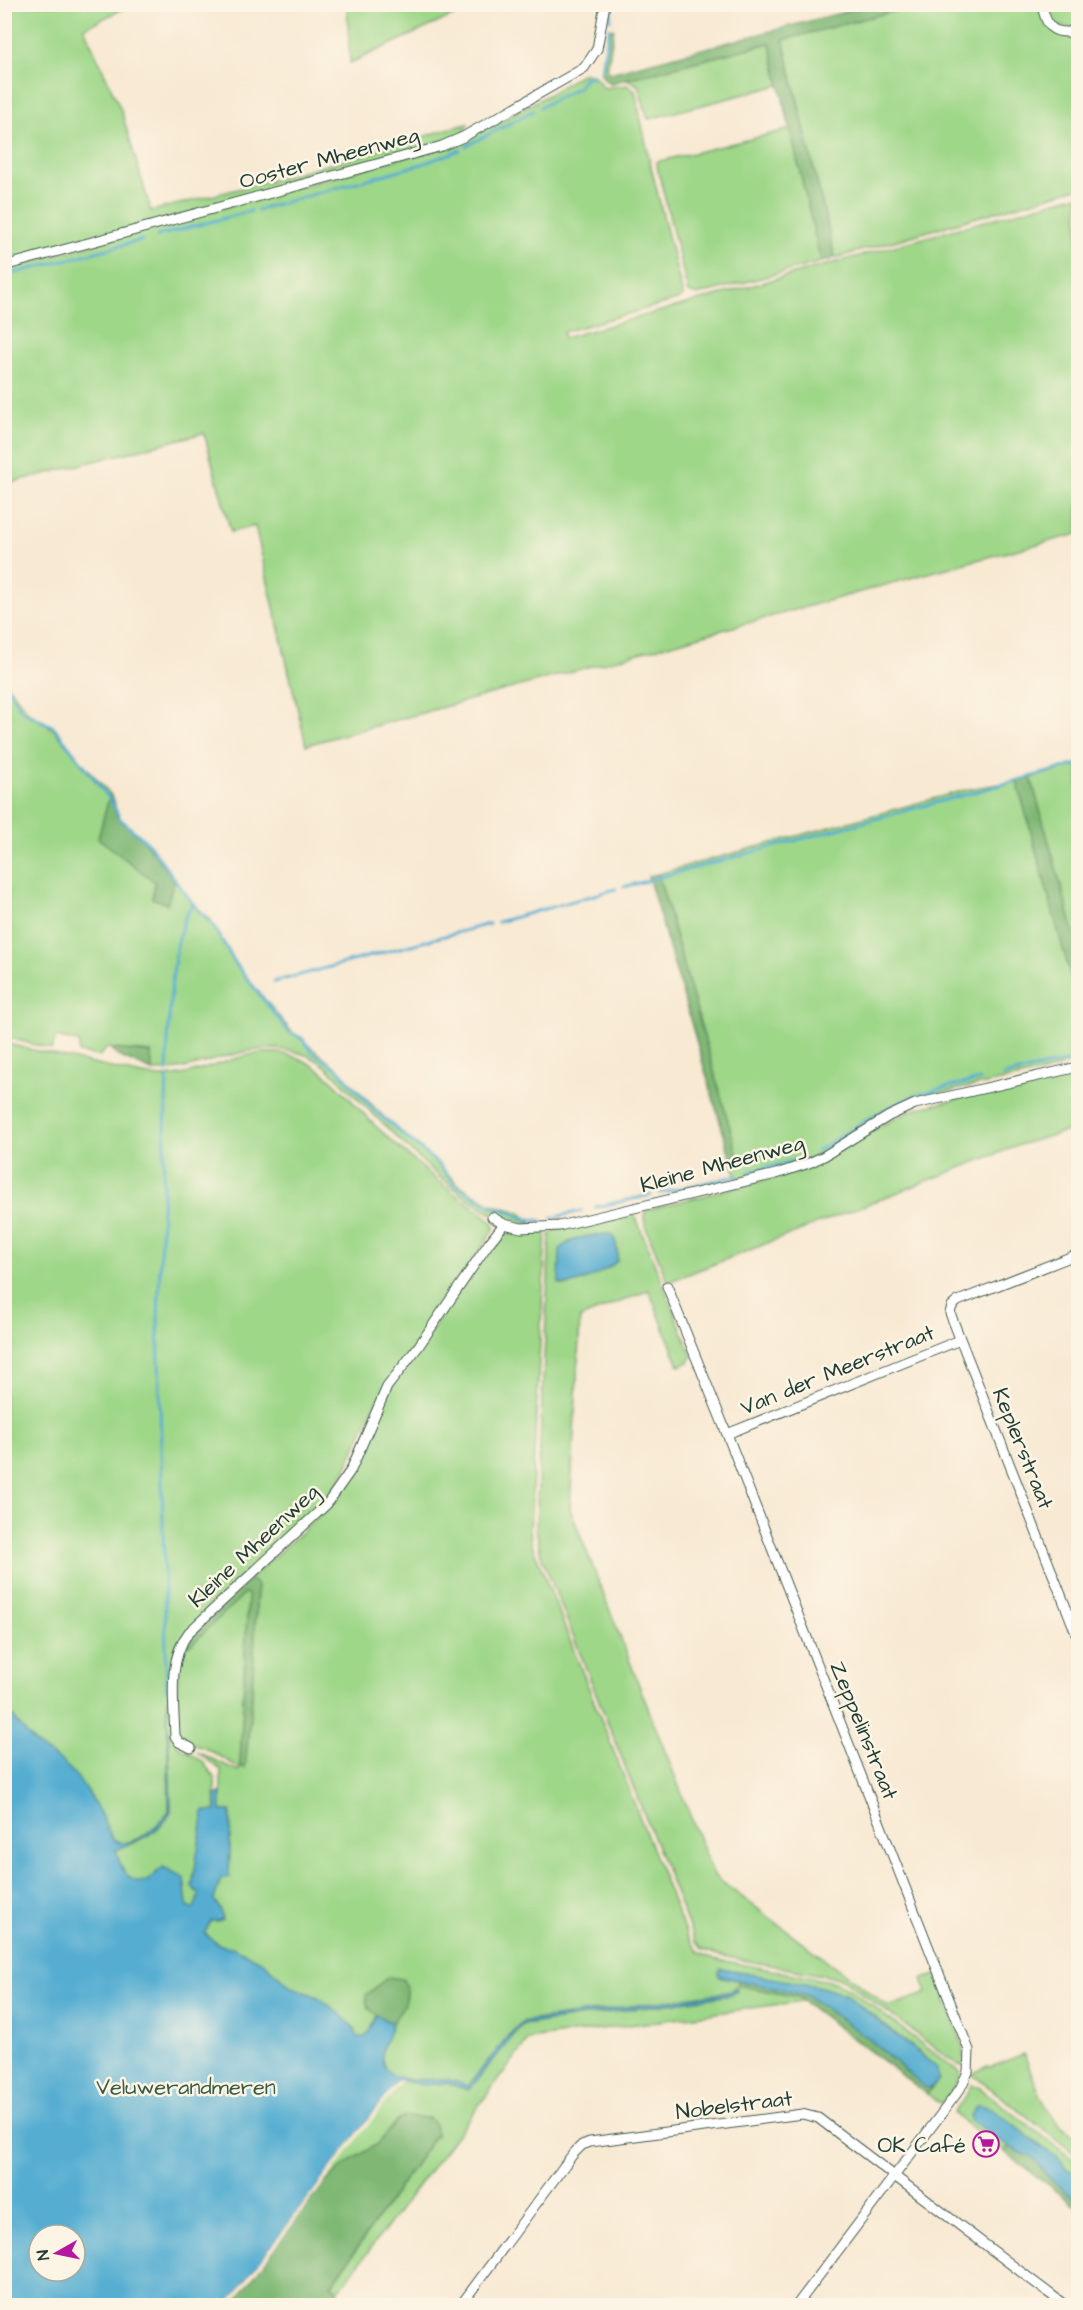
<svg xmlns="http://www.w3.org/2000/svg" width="1083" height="2310" viewBox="0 0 1083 2310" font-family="'Architects Daughter',sans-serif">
<rect width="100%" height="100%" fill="#fcf5e5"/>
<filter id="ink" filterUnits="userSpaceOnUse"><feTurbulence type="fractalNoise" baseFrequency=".0167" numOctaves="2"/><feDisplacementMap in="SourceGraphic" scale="12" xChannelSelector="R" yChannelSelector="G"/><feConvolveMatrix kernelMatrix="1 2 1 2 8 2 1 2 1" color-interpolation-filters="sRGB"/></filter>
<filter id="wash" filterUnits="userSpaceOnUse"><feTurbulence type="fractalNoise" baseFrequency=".008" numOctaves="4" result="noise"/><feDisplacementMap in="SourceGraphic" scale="24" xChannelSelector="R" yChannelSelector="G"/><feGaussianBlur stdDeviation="1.35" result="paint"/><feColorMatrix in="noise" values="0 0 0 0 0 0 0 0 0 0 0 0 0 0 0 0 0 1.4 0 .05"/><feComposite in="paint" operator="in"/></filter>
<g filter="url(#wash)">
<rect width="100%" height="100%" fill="#f8e9d3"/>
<g fill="#9fd789" stroke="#5f8a5e" stroke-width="1.5" fill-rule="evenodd">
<path d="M347 4H476V5L350 63Z"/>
<path d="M5 5H131L84 28 121 110 151 211C253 186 354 159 454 127L468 124 463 134 441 144 5 263Z"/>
<path d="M917 5H1040L1047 26 1078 33V188L835 258 783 39Z"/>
<path d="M1044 5H1078V28L1054 27Z"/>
<path d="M770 43 780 85 648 119 638 85 627 79Z"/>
<path d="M581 74H593L604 88 627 85 635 91 650 163 683 296 677 300 563 332 564 338 1078 195V534L965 563 306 745 255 526 231 532 204 433 5 484V269L465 140 548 95Z"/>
<path d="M791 129 821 262 697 295 688 292 656 162Z"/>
<path d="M4 681 29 713 54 730 110 794 98 838 156 882 167 904 174 880 190 901 210 919 239 968 291 1031 338 1069 385 1118 434 1160 458 1184 490 1204 519 1212 533 1224C524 1224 515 1223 506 1220 459 1203 398 1138 362 1103 344 1086 327 1061 303 1054 243 1036 206 1073 152 1071L151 1053 107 1048 99 1056 79 1053V1042L56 1037 52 1049 5 1037Z"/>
<path d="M1078 765V947L1031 778Z"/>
<path d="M1017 781 1078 1003V1060L1046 1072 934 1094 911 1102 839 1144 807 1160 788 1168 738 1179 731 1159 738 1157 658 874 969 789Z"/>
<path d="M4 1043C41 1052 78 1061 116 1069 130 1072 146 1077 161 1077 208 1077 250 1039 298 1058 332 1071 354 1107 380 1130 414 1162 448 1191 486 1216L493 1223 494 1229 374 1406 343 1475 330 1496 177 1645 173 1656 177 1745 202 1761 215 1778 217 1888 221 1878 229 1877 231 1811H221V1770L197 1752 238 1771 240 1768 209 1750 180 1739 177 1731 178 1661 183 1645 245 1593 248 1594 240 1766 245 1767 252 1698 257 1586 249 1580 334 1502 343 1489 383 1399 495 1240 505 1233 508 1235 515 1231H546L530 1529 531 1542 687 1937 698 1952 714 1959 834 1982 848 1988 959 2072 960 2077 944 2102 940 2103 927 2094 939 2079 923 2055 846 1995 821 1987 721 1969 732 1979H739L738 1985 802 1998 803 2001 529 2039 339 2290 331 2286 436 2134 382 2138 377 2144 362 2154 242 2305H5ZM735 1988 737 1991 730 1995 522 2025 468 2090 446 2083 407 2082V2079L454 2081 468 2087 508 2036 522 2022 729 1992ZM39 2235H75V2271H39Z"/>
<path d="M1078 1071V1128L1019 1145 668 1282 645 1225 644 1217 646 1210 797 1172 831 1156 882 1125 915 1109Z"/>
<path d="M632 1212 637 1220 692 1356 689 1362 679 1366 649 1290 580 1318 570 1509 714 1876 889 2007 927 1993 922 1979 937 1975 963 2046V2066L958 2065 843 1979 717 1955 702 1949 695 1942 541 1555 536 1528 550 1235 556 1230ZM598 1235 614 1238 617 1250V1261L609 1268 569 1285H563L568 1242Z"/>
<path d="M1024 2054C1037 2087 1046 2121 1078 2139V2156L972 2074 987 2066 991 2067Z"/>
<path d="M971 2085 980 2088 1078 2163V2174L1070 2172 1063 2166 972 2121 1009 2146 1005 2152 953 2113 965 2098Z"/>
</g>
<g fill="#7fb875" stroke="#4f7a54" stroke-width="1.5">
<path d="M875 4 917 5 783 40 835 258 821 262 770 43 611 83 606 81 601 74 609 28 614 29 607 70 610 73Z"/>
<path d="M1031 778 1078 947V1003L1017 781Z"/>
<path d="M110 794 114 800 117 816 145 842 174 880 167 904 152 898 155 882 98 838Z"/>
<path d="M658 874 738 1157 731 1159 648 876Z"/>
<path d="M112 1049 151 1053 152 1071 116 1055Z"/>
<path d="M249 1580 255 1582 257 1586 252 1698 245 1768 240 1766 248 1594 245 1593 192 1644 188 1646 183 1645Z"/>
<path d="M388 1977 403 1979C411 1996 402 2010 392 2023 379 2016 365 2012 366 1995Z"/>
<path d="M739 1979 808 1996 869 2039 904 2070 929 2088 933 2086 927 2094 803 2001 802 1998 737 1985Z"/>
<path d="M405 2117 429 2118 434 2124 436 2134 331 2285 339 2290 327 2305H232L325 2182 350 2161 377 2144 396 2121Z"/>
<path d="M1009 2146 1035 2159 1050 2179 1078 2201V2208L1005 2152Z"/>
</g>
<g fill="#54add1" stroke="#3a7582" stroke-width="1.5" fill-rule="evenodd">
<path d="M610 1234C618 1241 617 1251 617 1261 607 1270 572 1290 559 1283L560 1249C574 1236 592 1235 610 1234Z"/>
<path d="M167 1698 171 1810C165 1831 134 1843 116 1850 120 1865 123 1875 137 1882L147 1881 163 1867 184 1877 187 1906 192 1909 194 1908 200 1894 192 1887 204 1811H216V1794L221 1793V1811H231L229 1877 221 1878 214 1900 221 1910 222 1919 218 1921H211L205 1933C210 1940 223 1948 232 1947L263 1962 290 1986 318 1997 339 2013 353 2027 358 2037H364L369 2032 376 2015 392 2023C390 2034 382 2044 382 2055 381 2087 426 2079 445 2079 453 2080 461 2084 468 2086L508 2036 522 2022 729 1992 736 1988 737 1991 730 1995 522 2025 469 2090 446 2083 423 2085 398 2080 227 2305H5L4 1706C16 1719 25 1734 38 1746 45 1752 55 1756 62 1762 86 1782 100 1812 113 1840 130 1851 159 1826 169 1811ZM39 2235H75V2271H39Z"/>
<path d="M721 1969 821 1987 846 1995 935 2066 939 2079 933 2086 926 2088 869 2039 808 1996 719 1976 718 1972Z"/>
<path d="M980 2105 991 2108 1062 2162 1066 2169 1078 2174V2201L1050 2179 1035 2159 1013 2149 972 2121 970 2116 976 2106Z"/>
</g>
<path fill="#f8e9d3" d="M398 2080 401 2081 400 2083 231 2306 227 2305Z"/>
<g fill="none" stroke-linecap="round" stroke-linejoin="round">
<g stroke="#54add1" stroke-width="3">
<path d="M610 20 613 4"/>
<path d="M601 71 609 29"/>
<path d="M540 107 579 87 584 78 593 76"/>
<path d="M466 146 533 111"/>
<path d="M257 210 422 164 460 150"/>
<path d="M157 236 251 211"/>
<path d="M7 275 142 240"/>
<path d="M4 681 21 710 54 727 112 802 120 819 149 844 193 904 213 925 235 963 289 1032 302 1038 312 1052 338 1069 372 1108 439 1165 456 1186 492 1206 513 1213 522 1218 542 1221"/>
<path d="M624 887 1078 764"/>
<path d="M498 922 616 889"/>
<path d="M274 982 489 924"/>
<path d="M167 1072C168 1036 170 929 193 904"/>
<path d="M1003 1076 1078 1059"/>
<path d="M167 1078 158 1319 167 1690"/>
<path d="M817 1151C846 1133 875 1113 907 1099 930 1089 955 1086 980 1080"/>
<path d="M748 1172 797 1160"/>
<path d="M660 1193 737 1176"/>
<path d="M596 1207 651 1195"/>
<path d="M552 1218 581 1211"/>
</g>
</g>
</g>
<g filter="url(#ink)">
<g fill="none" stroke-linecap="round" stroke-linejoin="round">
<g stroke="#40574c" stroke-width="11">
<g id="street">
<path d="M1042 4C1046 29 1054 35 1078 31"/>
<path d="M4 266 395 159 442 146 463 137 584 68 597 49 605 4"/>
<path d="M492 1217 504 1224 521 1228 559 1226 776 1174 809 1163 824 1156 889 1116 915 1104 1078 1067"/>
<path d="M1078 1254 958 1301 952 1306 950 1313 1078 1638"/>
<path d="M667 1286 727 1434 969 2050 968 2072 960 2089 796 2306"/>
<path d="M727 1434 960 1340"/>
<path d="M191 1748 179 1742 175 1736C174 1702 167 1660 189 1632L327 1504 351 1470 387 1387 418 1347 489 1243 504 1224"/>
<path d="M460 2306 573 2154 582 2145 590 2142 802 2114 818 2118 1066 2306"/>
</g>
</g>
<use href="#street" stroke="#fff" stroke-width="9"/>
</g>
</g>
<defs>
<g id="supermarket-ring" transform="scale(1.35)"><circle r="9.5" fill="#fcf5e5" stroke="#b5179e" stroke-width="1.5"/><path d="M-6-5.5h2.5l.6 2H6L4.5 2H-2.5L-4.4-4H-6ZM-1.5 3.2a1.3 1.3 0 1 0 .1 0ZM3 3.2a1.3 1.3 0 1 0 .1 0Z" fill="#b5179e"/></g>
</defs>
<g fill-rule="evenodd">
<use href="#supermarket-ring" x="986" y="2144"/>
</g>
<g text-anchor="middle" stroke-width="5" stroke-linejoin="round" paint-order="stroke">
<g font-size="22" fill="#1f3d34" stroke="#fcf5e5">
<text transform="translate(329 157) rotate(-15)" y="8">Ooster Mheenweg</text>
<text transform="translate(722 1163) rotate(-15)" y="8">Kleine Mheenweg</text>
<text transform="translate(837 1369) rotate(-22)" y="8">Van der Meerstraat</text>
<text transform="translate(1024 1448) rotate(68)" y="8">Keplerstraat</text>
<text transform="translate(253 1545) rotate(-43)" y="8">Kleine Mheenweg</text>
<text transform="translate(865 1730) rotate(68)" y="8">Zeppelinstraat</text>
<text transform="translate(734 2104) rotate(-7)" y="8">Nobelstraat</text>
</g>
<g font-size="22" fill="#395c45" stroke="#fcf5e5">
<text x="186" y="2094">Veluwerandmeren</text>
</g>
<g font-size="22" fill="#1f3d34" stroke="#fcf5e5" text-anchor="end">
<text x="966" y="2152">OK Café</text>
</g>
</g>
<rect width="1083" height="2310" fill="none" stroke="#fcf5e5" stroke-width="24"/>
<g transform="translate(57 2253) rotate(261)"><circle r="28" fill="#fcf5e5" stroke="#a4ab9e" stroke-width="1.5"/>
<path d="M0-4.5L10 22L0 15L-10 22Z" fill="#b5179e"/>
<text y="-9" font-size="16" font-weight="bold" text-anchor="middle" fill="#1f3d34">N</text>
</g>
</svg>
